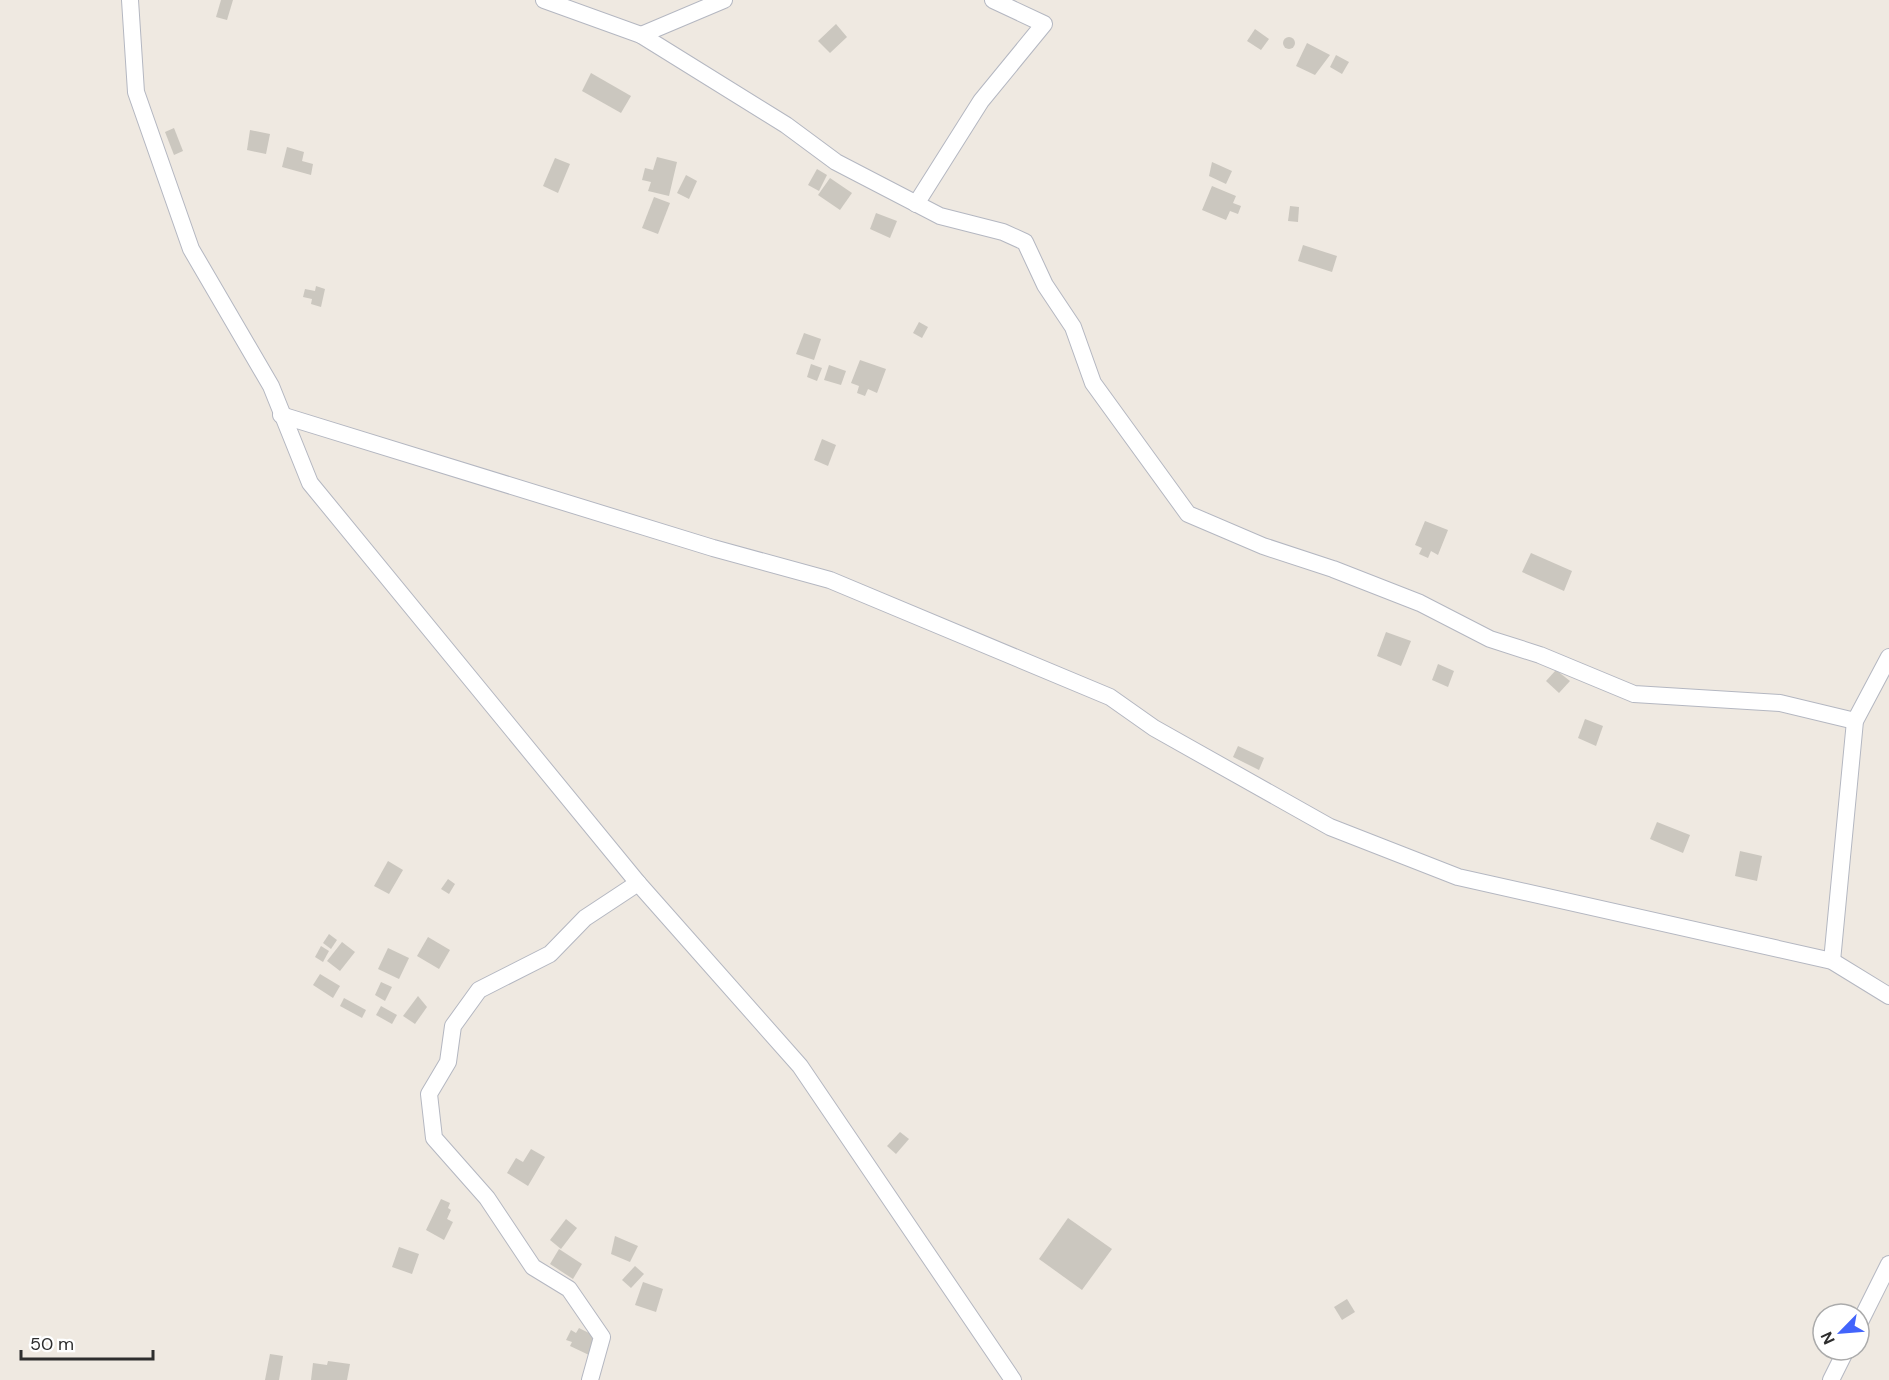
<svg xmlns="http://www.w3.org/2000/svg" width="1889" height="1380" viewBox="0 0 1889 1380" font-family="'DM Sans',sans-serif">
<rect width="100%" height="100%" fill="#efe9e1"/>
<g fill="#cbc7bf">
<path d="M221 0H233L227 20 216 17Z"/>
<path d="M836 24 847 37 830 53 818 41Z"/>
<path d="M1255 29 1269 39 1261 50 1247 41Z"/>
<circle cx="1289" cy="43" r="6"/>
<path d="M1307 43 1330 55 1315 75 1296 66Z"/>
<path d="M1336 55 1349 62 1342 74 1330 67Z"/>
<path d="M591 73 631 96 621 113 582 91Z"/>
<path d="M174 128 183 151 174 155 165 132Z"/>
<path d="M250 130 270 134 266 154 247 150Z"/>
<path d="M287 147 304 152 302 161 313 164 311 175 282 167Z"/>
<path d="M657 157 677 162 669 196 648 191 651 182 642 180 645 168 653 170Z"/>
<path d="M555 158 570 164 558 193 543 186Z"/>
<path d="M1212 162 1232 171 1226 184 1209 176Z"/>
<path d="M817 169 827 175 819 191 808 185Z"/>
<path d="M686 175 697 181 689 199 677 193Z"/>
<path d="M830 178 852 193 840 210 818 195Z"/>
<path d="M1212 186 1236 196 1233 203 1241 206 1238 214 1230 211 1226 220 1202 210Z"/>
<path d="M654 197 670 203 658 234 642 228Z"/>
<path d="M1290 206 1299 207 1298 222 1288 221Z"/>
<path d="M876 213 897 221 890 238 870 229Z"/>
<path d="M1303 245 1337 256 1332 272 1298 261Z"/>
<path d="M316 286 325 289 321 307 311 304 312 299 303 297 305 289 315 291Z"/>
<path d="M919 322 928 327 922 338 913 333Z"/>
<path d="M804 333 821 339 814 360 796 354Z"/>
<path d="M860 360 886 369 877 393 868 389 865 396 857 393 859 386 851 383Z"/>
<path d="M811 364 822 368 817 381 807 377Z"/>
<path d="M829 365 846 371 841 385 824 380Z"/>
<path d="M822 439 836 445 828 466 814 460Z"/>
<path d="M1425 521 1448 530 1438 555 1431 551 1428 558 1419 554 1422 548 1415 545Z"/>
<path d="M1531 553 1572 571 1564 591 1522 572Z"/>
<path d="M1386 632 1411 641 1401 666 1377 656Z"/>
<path d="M1438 664 1454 671 1448 687 1432 680Z"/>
<path d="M1556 670 1570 681 1559 693 1546 681Z"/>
<path d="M1585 719 1603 726 1596 746 1578 738Z"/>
<path d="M1238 746 1264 758 1259 770 1233 757Z"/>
<path d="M1657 822 1690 835 1683 853 1650 839Z"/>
<path d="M1740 851 1762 856 1757 881 1735 876Z"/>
<path d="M388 861 403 870 389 894 374 886Z"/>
<path d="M448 879 455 884 449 894 441 889Z"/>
<path d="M329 934 337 940 331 949 323 943Z"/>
<path d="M428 937 450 950 439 969 417 956Z"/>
<path d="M342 942 355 952 340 971 327 961Z"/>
<path d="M321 946 329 951 323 962 315 957Z"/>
<path d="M388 948 409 958 399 979 378 969Z"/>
<path d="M320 974 340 986 333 998 313 985Z"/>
<path d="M381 982 392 987 385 1001 375 995Z"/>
<path d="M418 996 427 1007 415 1024 403 1016Z"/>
<path d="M344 998 366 1010 362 1018 340 1006Z"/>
<path d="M381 1006 397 1015 392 1024 376 1015Z"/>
<path d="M900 1132 909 1139 896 1154 887 1146Z"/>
<path d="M531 1149 545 1157 528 1186 507 1173 516 1158 523 1162Z"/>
<path d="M441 1199 450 1203 448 1208 451 1210 447 1219 453 1222 444 1240 426 1230Z"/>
<path d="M1068 1218 1112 1249 1082 1290 1039 1259Z"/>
<path d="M566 1219 577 1228 561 1249 550 1240Z"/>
<path d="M615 1236 638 1246 630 1262 611 1254Z"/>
<path d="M399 1247 419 1254 412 1274 392 1267Z"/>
<path d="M559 1249 582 1264 573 1279 550 1264Z"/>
<path d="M635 1266 644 1274 631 1288 622 1280Z"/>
<path d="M643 1282 663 1289 656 1312 635 1305Z"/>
<path d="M1347 1299 1355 1312 1342 1320 1334 1307Z"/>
<path d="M579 1328 597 1337 589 1355 570 1346 572 1342 566 1340 571 1330 576 1333Z"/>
<path d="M270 1354 283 1356 279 1380H265Z"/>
<path d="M328 1361 350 1364 347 1380H311L313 1363 327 1365Z"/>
</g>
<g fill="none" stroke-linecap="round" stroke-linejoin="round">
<g stroke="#b4b7c1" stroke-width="18">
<g id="street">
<path d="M130 0 136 92 191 249 271 386 310 483 638 883 800 1066 1013 1380"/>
<path d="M544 0 641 35 786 125 836 162 940 216 1003 232 1025 242 1045 285 1073 327 1093 383 1188 514 1263 546 1333 569 1420 603 1490 639 1540 655 1634 694 1780 703 1855 721"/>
<path d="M641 35 724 0"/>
<path d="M916 204 981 101 1044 24 993 0"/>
<path d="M281 415 713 548 830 580 1110 697 1154 728 1330 827 1458 877 1832 961 1889 996"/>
<path d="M1832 961 1855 721 1889 657"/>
<path d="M1859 1324 1889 1264"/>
<path d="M590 1380 602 1337 569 1289 533 1267 487 1198 434 1138 429 1094 448 1062 453 1026 479 990 550 954 585 918 638 883"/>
<path d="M1831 1380 1846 1350"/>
</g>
</g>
<use href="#street" stroke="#fff" stroke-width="16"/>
</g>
<g transform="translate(1841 1332) rotate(245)"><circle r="28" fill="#ffffff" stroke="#ababab" stroke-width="1.5"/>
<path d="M0-4.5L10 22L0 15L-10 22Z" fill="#4264fb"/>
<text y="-9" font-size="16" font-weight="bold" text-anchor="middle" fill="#2e2e2e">N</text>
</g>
<path d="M21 1350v9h132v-9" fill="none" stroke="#2e2e2e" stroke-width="3"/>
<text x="30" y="1350" font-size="18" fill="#2e2e2e" stroke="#ffffff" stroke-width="4.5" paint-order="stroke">50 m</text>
</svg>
